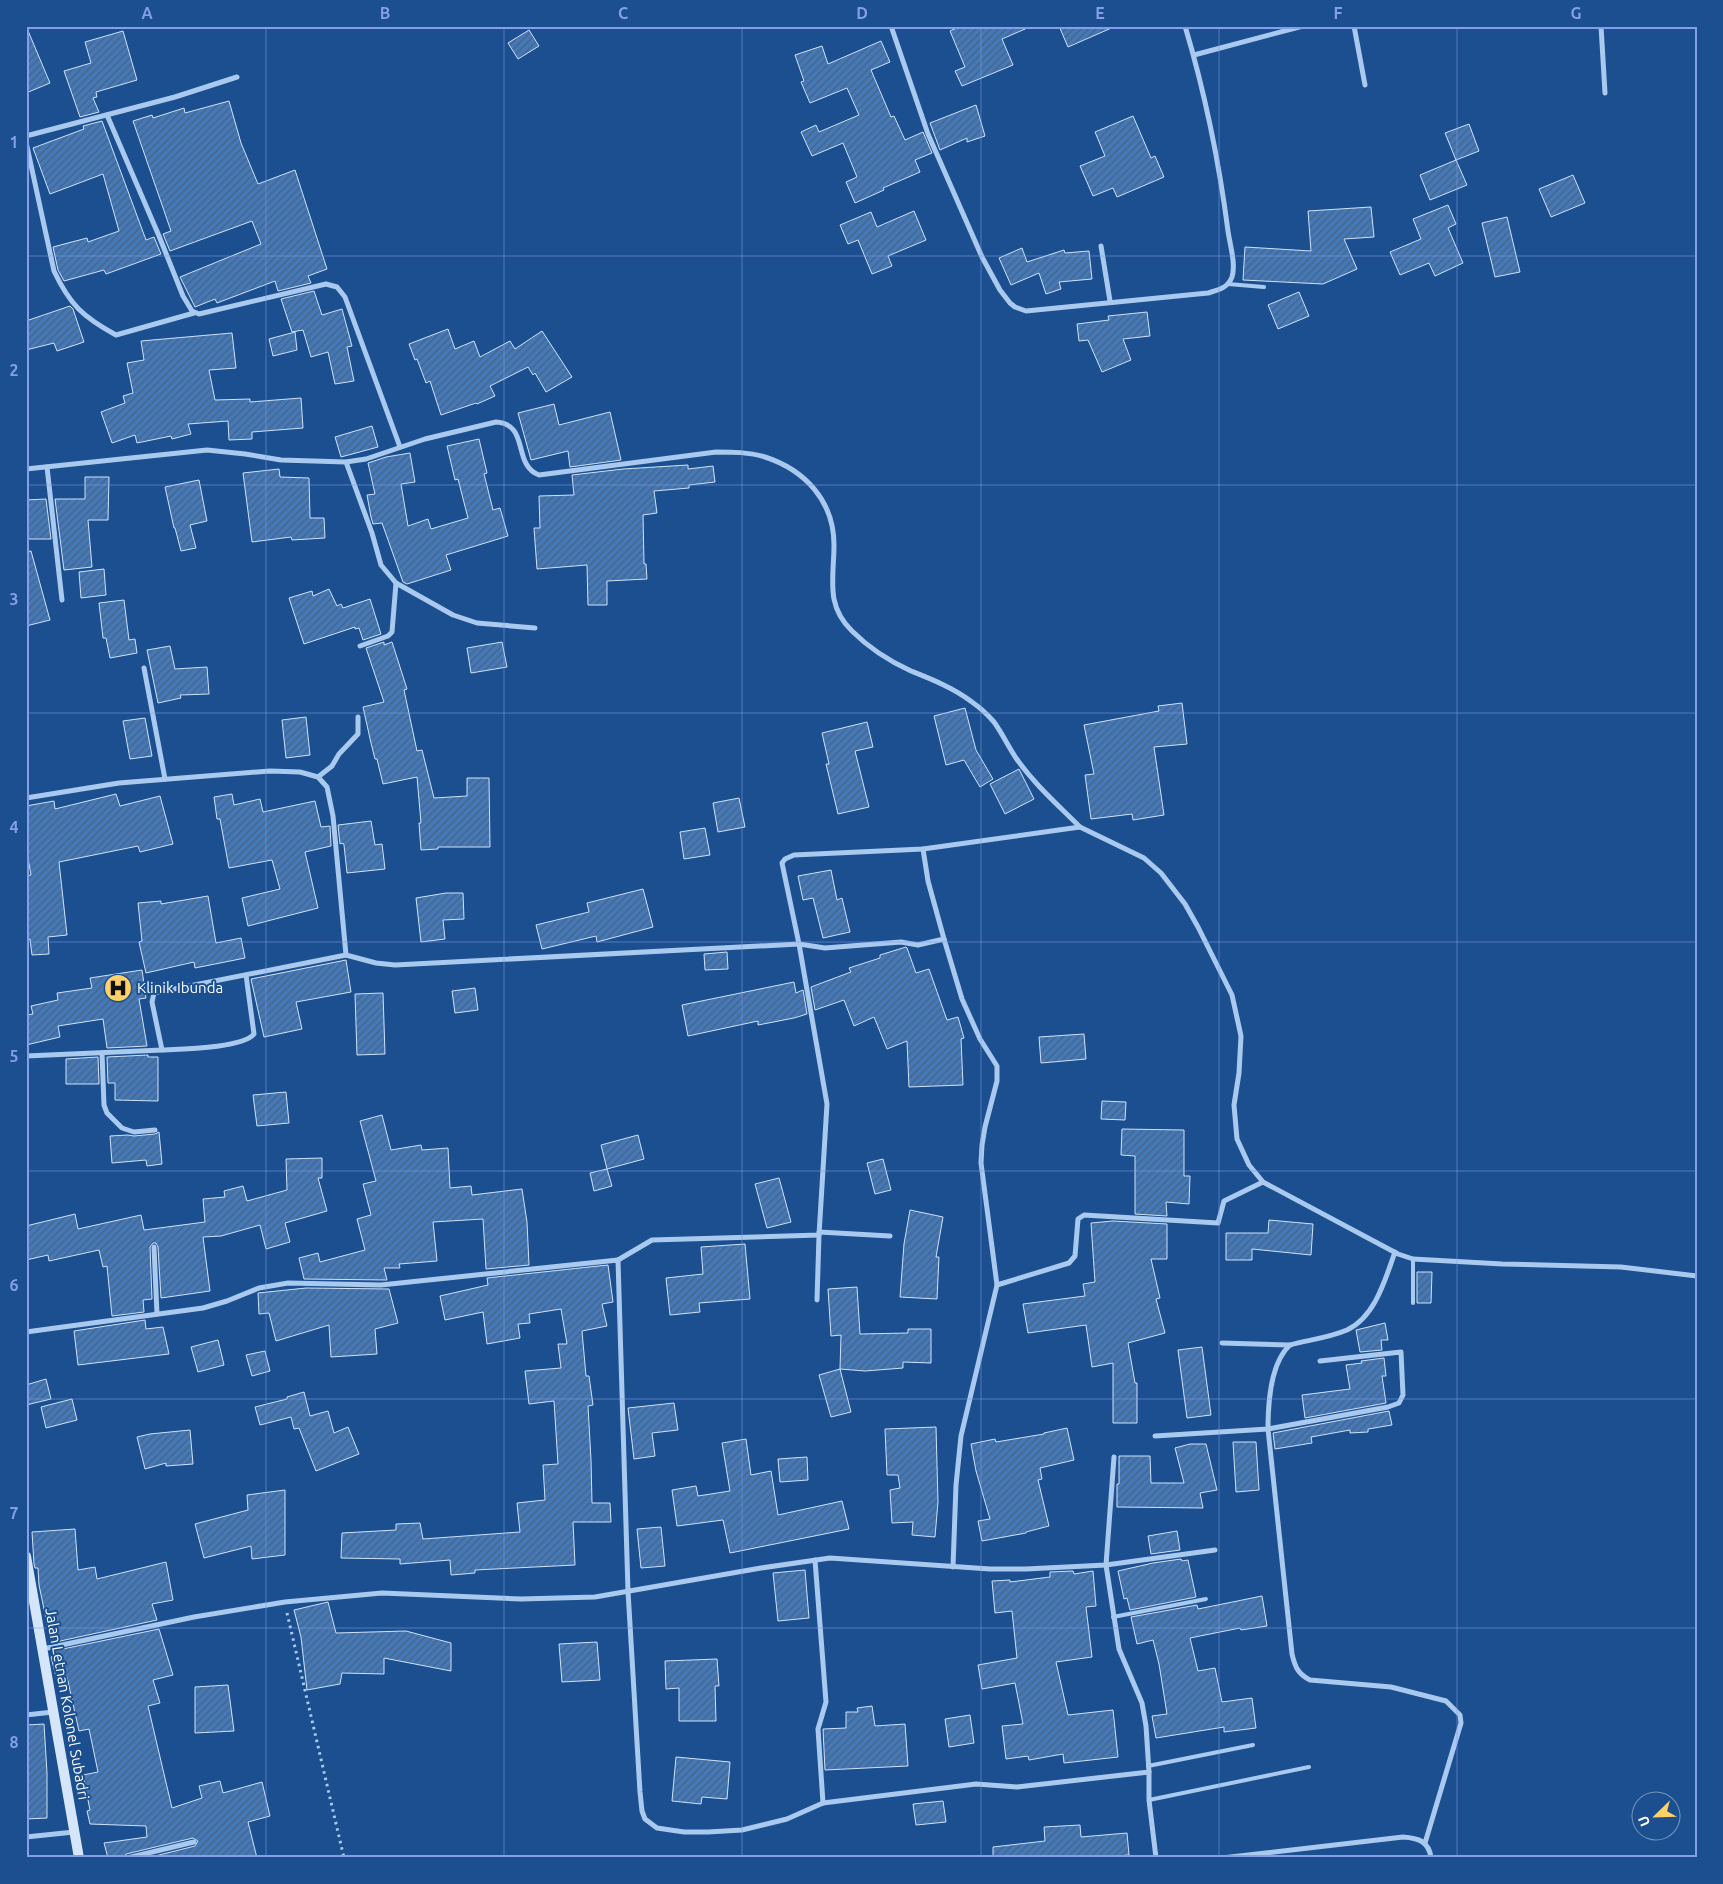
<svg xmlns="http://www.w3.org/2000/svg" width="1723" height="1884" viewBox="0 0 1723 1884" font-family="Ubuntu,sans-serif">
<defs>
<pattern id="building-hatch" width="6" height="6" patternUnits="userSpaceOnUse" patternTransform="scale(1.25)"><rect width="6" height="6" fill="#4478b7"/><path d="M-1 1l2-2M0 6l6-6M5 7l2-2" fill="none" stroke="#486282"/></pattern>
</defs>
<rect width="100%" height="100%" fill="#1b4f8f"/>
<g fill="url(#building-hatch)" stroke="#cfe3fa">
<path d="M26 26 50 83 26 93Z"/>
<path d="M961 26H1032L1002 39 1013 65 962 86 955 71 965 67 950 31Z"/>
<path d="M1059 26H1116L1068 47Z"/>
<path d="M529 30 539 46 518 59 508 43Z"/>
<path d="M123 31 137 80 96 92 97 97 93 98 99 112 80 117 64 71 91 63 85 42Z"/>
<path d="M881 41 890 62 871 70 891 117 894 116 905 140 923 132 932 153 915 160 920 172 883 188 884 190 855 203 846 182 857 177 843 143 812 156 801 132 816 125 819 132 859 115 847 88 810 103 801 82 804 81 795 55 822 46 828 64Z"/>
<path d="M229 101 241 143 258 184 295 170 327 269 308 276 311 283 278 291 275 281 217 303 215 299 195 307 180 277 261 244 252 221 170 251 163 234 171 231 133 121 152 115 153 118 184 108 185 113Z"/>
<path d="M976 105 985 136 967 142V138L940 150 930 123Z"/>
<path d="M1133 116 1151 158 1155 156 1164 177 1117 197 1113 188 1093 196 1080 166 1105 156 1095 132Z"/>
<path d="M102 121 146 240 154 237 161 254 106 274 104 270 64 281 58 270 53 247 87 238 88 242 119 231 103 174 50 194 33 148 84 129 83 126Z"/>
<path d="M1469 124 1479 151 1456 160 1445 133Z"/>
<path d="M1456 160 1467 185 1430 200 1420 175Z"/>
<path d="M1573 175 1585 203 1551 217 1539 189Z"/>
<path d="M1448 205 1456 224 1448 228 1463 263 1435 276 1429 263 1400 275 1390 252 1421 239 1413 219Z"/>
<path d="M1371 207 1374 237 1344 239 1357 269 1323 284 1243 280 1245 247 1311 251 1308 211Z"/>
<path d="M914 211 926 240 888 256 892 266 872 274 858 240 848 244 840 225 871 212 877 227Z"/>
<path d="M1507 217 1520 272 1495 277 1482 223Z"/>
<path d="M1022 248 1027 262 1064 250 1065 253 1089 251 1092 279 1059 282 1061 289 1046 294 1039 273 1011 285 999 258Z"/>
<path d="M314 291 322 315 342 309 352 346 347 347 354 381 335 384 328 352 311 357 303 330 292 332 281 299Z"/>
<path d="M1299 292 1309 316 1278 329 1268 305Z"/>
<path d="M70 306 73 309 84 342 57 351 54 343 26 350V321Z"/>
<path d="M1147 312 1150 336 1123 339 1131 360 1102 372 1088 340 1079 341 1077 324 1109 320 1108 316Z"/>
<path d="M448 329 455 349 474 341 480 357 510 341 515 349 542 331 572 377 546 392 535 373 533 375 528 367 490 386 495 396 477 404 476 403 441 415 430 381 426 383 417 359 415 360 409 344Z"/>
<path d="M295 332 297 350 273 356 269 339Z"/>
<path d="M232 333 236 368 209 370 215 400 250 399V402L301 398 303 428 252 432V439L229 440 228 421 188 424 191 434 172 439 171 436 137 443 135 435 112 443 101 412 125 403 123 396 133 393 127 363 144 360 141 341Z"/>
<path d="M554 404 559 425 610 412 621 460 570 467 568 451 531 460 518 413Z"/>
<path d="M372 426 378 447 341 457 335 437Z"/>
<path d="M479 439 487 473 484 474 493 510 500 508 508 536 446 555 451 570 407 584 403 582 382 523 373 524 371 517 367 495 375 494 368 463 386 457 410 453 415 482 401 484 408 526 428 519 431 529 468 518 458 479 455 480 447 446Z"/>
<path d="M688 465V469L713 466 715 482 689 485V488L654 491 657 513 643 515 644 564H646L647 579 607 581V605H588L587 565 537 569 534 528H540L539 496 574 495 572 475 623 469Z"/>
<path d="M279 469 280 477 309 478 310 518H324L325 538 292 540 291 537 252 542 243 473Z"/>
<path d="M85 477H109L108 520H88L92 567 64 570 55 499H85Z"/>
<path d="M199 480 207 521 190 525 196 548 181 551 175 528H174L165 487Z"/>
<path d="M46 499 51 539H26V500Z"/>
<path d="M31 551 50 620 26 626V552Z"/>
<path d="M104 569 106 595 81 598 79 572Z"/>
<path d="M329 589 337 606 341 604 343 608 370 599 381 634 363 640 359 628 355 629V627L304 644 289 598 312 591 313 596Z"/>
<path d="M124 600 129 640 135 639 137 653 110 658 106 638H103L99 603Z"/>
<path d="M384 642V645L392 642 407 689 404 690 417 751 422 750 434 798 467 796V778H489L490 847H438V849L421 850 419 823H421L417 777 383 784 377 759H375L371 743 363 707 384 702 366 648Z"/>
<path d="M502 642 507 667 471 673 467 648Z"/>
<path d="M170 646 175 669 207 667 209 694 180 695 181 698 158 703 147 650Z"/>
<path d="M1182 703 1187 744 1154 747 1164 815 1133 820 1132 814 1091 819 1085 775 1094 774 1084 725 1159 711 1158 706Z"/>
<path d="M965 708 976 750 993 779 980 787 964 760 946 765 934 716Z"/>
<path d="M306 717 310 755 286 758 282 720Z"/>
<path d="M145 718 152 756 130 759 123 721Z"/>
<path d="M867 722 873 747 855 751 869 807 838 814 826 764H829L822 733Z"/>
<path d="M1019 769 1034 799 1005 814 990 784Z"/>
<path d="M116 794 120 806 160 796 173 844 140 852 138 846 59 862 67 935 48 937 49 954 32 955 30 939H26V876L31 875 26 847V806L54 801 55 809Z"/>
<path d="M232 794 234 805 260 799 263 812 315 801 321 827 330 826 331 846 305 852 318 908 248 926 242 898 280 889 272 860 229 868 220 819H217L214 797Z"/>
<path d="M739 798 745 827 718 832 713 803Z"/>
<path d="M371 821 375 845 382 844 385 869 347 873 344 845 343 843 340 844 338 825Z"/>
<path d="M705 828 710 855 684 859 680 832Z"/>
<path d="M831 870 837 900 842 898 850 932 823 938 813 898 803 900 798 876Z"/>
<path d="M643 889 653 927 597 942 596 936 542 949 536 925 589 912 587 903Z"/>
<path d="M446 893H463L464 919 443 920 445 939 421 942 416 898Z"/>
<path d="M208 896 216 943 241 938 245 958 195 968 194 962 146 973 139 942 142 941 138 903 161 901V904Z"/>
<path d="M906 947 907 948 916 973 929 969 947 1020 958 1017 964 1038 961 1039 963 1085 909 1087 907 1041 887 1049 874 1017 854 1026 844 1000 815 1010 811 987 851 972 849 968 880 958V955Z"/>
<path d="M727 952 728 969 705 970 704 954Z"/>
<path d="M346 960 351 992 296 1002 302 1029 264 1037 251 979Z"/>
<path d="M142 970 146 998 139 999 147 1046 107 1048 103 1019 58 1026 60 1037 26 1045V1015L33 1014 31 1006 58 1000 57 993 92 988 90 978Z"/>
<path d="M794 982 796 993 803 990 807 1014 794 1018 758 1025V1021L688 1036 682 1005Z"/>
<path d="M475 988 478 1010 455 1013 452 991Z"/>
<path d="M383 993 385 1054 357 1055 355 994Z"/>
<path d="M1084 1034 1086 1059 1041 1063 1039 1037Z"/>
<path d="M148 1055V1057H158V1101L115 1100V1083H108L107 1057Z"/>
<path d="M98 1057 99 1084H66V1059Z"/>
<path d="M286 1092 289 1123 257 1126 253 1095Z"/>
<path d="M1102 1101 1126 1102 1125 1120 1101 1119Z"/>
<path d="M382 1115 391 1150 421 1145 422 1150 448 1148 450 1188 471 1186 472 1195 522 1189 527 1222 529 1265 486 1269 483 1219 433 1222 437 1261 399 1264 400 1268H384L387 1280 304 1279 299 1258 318 1253 320 1262 365 1250 357 1219 371 1215 363 1184 376 1181 360 1121Z"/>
<path d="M1122 1129 1184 1130V1176H1190L1189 1204 1166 1202 1167 1216 1135 1214V1156L1121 1155Z"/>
<path d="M159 1132 162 1164 147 1166 146 1160 112 1163 110 1136 128 1135 134 1136 155 1134Z"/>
<path d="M638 1135 644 1159 607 1169 601 1145Z"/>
<path d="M322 1158V1178H318L327 1211 285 1223 290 1242 266 1249 260 1225 221 1236 203 1237 210 1291 161 1298 158 1247 156 1243H153L150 1247 152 1299 143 1300 144 1312 112 1316 107 1266 103 1267 99 1250 49 1261 48 1255 26 1260V1226L75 1214 78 1229 141 1215 144 1230 205 1222 203 1199 225 1197 224 1191 243 1186 247 1201 287 1190 286 1159Z"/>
<path d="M883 1159 891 1190 875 1194 867 1163Z"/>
<path d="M607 1169 612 1186 594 1191 590 1173Z"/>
<path d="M779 1178 791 1222 767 1228 755 1184Z"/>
<path d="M910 1210 943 1217 936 1257H939L937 1299 900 1297 904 1244Z"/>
<path d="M1269 1220 1313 1224 1311 1255 1252 1249V1260H1226V1233H1268Z"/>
<path d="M1113 1221 1167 1224V1259H1151L1160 1298 1156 1299 1165 1333 1128 1343 1135 1383H1137V1423H1113V1363L1092 1367 1086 1325 1028 1333 1023 1304 1085 1296 1083 1284 1095 1282 1091 1223Z"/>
<path d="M745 1244 750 1299 699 1303 700 1312 670 1315 666 1278 703 1274 701 1247Z"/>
<path d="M608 1265 613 1302 602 1304 607 1326 582 1331 586 1376H589L593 1405 588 1406 591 1460 592 1503H610L611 1522H573L575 1565 475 1570V1573L451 1575 450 1560 400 1564V1559L341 1558 342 1533 396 1530V1524L420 1523 423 1539 520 1532 517 1503 545 1500 543 1465 558 1464 554 1401 529 1404 525 1371 561 1368 558 1344H567L561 1309 529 1314 530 1323 518 1324 520 1338 487 1344 483 1312 445 1320 440 1296 488 1285 487 1278Z"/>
<path d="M1417 1272H1432L1431 1303H1417Z"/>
<path d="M857 1287 860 1334 908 1333V1329H931V1363L903 1362V1368L865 1371 840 1369 841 1335 831 1336 828 1289Z"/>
<path d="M306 1288 389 1289 398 1323 375 1329 377 1354 331 1357 329 1325 276 1341 269 1313 259 1314 258 1293Z"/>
<path d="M145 1320 146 1329 163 1327 169 1354 78 1365 74 1331Z"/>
<path d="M1385 1323 1388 1340H1381L1382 1350 1360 1352 1356 1330Z"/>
<path d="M218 1340 224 1365 198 1372 191 1347Z"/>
<path d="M1202 1347 1211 1415 1187 1418 1178 1350Z"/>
<path d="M265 1351 270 1371 252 1376 246 1355Z"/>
<path d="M1384 1358 1386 1376H1382L1386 1403 1305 1418 1302 1395 1350 1389 1346 1365 1362 1363 1361 1361Z"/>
<path d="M840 1369 851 1412 831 1417 819 1375Z"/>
<path d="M46 1379 51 1399 26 1405V1385Z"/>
<path d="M304 1392 310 1416 328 1411 334 1433 348 1427 359 1454 316 1471 299 1428 294 1429 291 1417 260 1425 255 1407 287 1399V1397Z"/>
<path d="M72 1399 77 1420 46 1428 41 1407Z"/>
<path d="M674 1403 678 1430 652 1433 655 1456 634 1459 628 1408Z"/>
<path d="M1389 1411 1392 1425 1368 1429V1432L1350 1433V1430L1311 1437 1312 1443 1275 1449 1273 1433Z"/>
<path d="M936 1427 938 1502 935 1537 912 1535 913 1522 892 1523 890 1490 900 1488 898 1475H887L885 1429Z"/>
<path d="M1067 1428 1074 1460 1040 1468 1042 1479 1038 1480 1049 1526 1026 1532V1533L982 1541 978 1521 990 1519 976 1471 971 1444 995 1439 996 1442 1044 1434V1433Z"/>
<path d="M190 1430 193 1464 166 1466V1463L145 1469 137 1437 150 1434Z"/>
<path d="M746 1439 751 1475 771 1471 778 1515 842 1501 849 1529 730 1553 723 1520 677 1526 672 1490 696 1486 698 1496 730 1491 722 1443Z"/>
<path d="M1233 1442H1256L1259 1490 1236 1492Z"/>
<path d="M1190 1444H1206L1217 1490 1200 1493 1203 1508 1117 1507V1484H1119V1456H1150L1151 1483H1184L1175 1448Z"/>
<path d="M807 1457 808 1480 780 1482 778 1459Z"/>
<path d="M285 1490V1555L252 1559 251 1546 204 1558 195 1524 248 1510 247 1495Z"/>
<path d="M661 1527 665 1566 641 1568 637 1529Z"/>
<path d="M75 1529 78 1570 95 1567 97 1579 166 1562 173 1600 152 1604 157 1620 51 1643 39 1585 38 1568H35L34 1564 32 1532Z"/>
<path d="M1177 1531 1180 1550 1151 1554 1148 1536Z"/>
<path d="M1181 1559 1182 1561 1188 1560 1196 1597 1130 1610 1127 1598 1124 1599 1118 1571 1153 1563Z"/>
<path d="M805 1570 809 1618 778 1621 773 1573Z"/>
<path d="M1073 1571 1074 1574 1093 1571 1096 1606 1086 1607 1092 1657 1056 1662 1068 1715 1113 1710 1118 1757 1064 1763 1063 1754 1029 1760 1028 1756 1006 1759 1002 1726 1023 1724 1015 1683 982 1689 978 1665 1017 1658 1012 1611 995 1613 992 1581 1010 1580V1582L1050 1577V1572Z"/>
<path d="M1262 1596 1267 1626 1241 1630 1240 1628 1190 1638 1198 1671 1215 1668 1222 1702 1252 1698 1256 1728 1224 1732V1727L1156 1738 1152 1716 1167 1714 1159 1664 1153 1640 1137 1644 1131 1617 1197 1605 1198 1609Z"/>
<path d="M328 1602 336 1633 406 1631 451 1643V1671L384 1658V1674L342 1673 340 1684 307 1690 301 1637 294 1610Z"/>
<path d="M159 1629 173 1675 153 1680 160 1703 148 1706 172 1808 202 1798 199 1786 220 1781 223 1793 262 1782 270 1816 248 1822 257 1858H147L195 1846 198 1841 193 1838 126 1854 123 1858H108L104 1843 147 1837 146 1826 90 1824 87 1811 90 1810 83 1775 98 1772 89 1729 79 1731 67 1677 57 1680 51 1657 54 1656 53 1651Z"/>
<path d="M597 1642 600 1680 562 1682 559 1644Z"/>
<path d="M717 1659 719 1686H715L716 1721H679V1688L666 1689 665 1661Z"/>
<path d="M228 1685 234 1731 195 1733V1687Z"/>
<path d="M872 1706 875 1726 905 1724 908 1766 825 1770 823 1729 846 1728V1712H858L857 1708Z"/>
<path d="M970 1715 974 1743 949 1747 945 1719Z"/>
<path d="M44 1724 47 1773V1818L26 1819V1725Z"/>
<path d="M676 1757 730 1762 727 1799 702 1797 701 1804 672 1801Z"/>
<path d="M943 1801 946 1822 916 1825 913 1804Z"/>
<path d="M1080 1825 1081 1837 1127 1833 1129 1855 1090 1858H993V1847L1045 1841 1044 1827Z"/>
</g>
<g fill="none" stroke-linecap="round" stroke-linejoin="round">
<path stroke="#a9c9ee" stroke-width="3" stroke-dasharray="2.5 4" stroke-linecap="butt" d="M287 1613 344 1858"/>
<g stroke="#a9c9ee" stroke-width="4">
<path d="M1228 284 1264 287"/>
<path d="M1413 1259V1303"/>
<path d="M1113 1617 1206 1599"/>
<path d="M1148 1766 1253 1745"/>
<path d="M1149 1800 1309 1767"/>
</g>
<g stroke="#a9c9ee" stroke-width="5">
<path d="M891 26 928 134 982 257 1000 290 1010 303 1015 307 1026 311 1208 293C1218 290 1228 288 1232 277 1236 264 1230 245 1228 231 1219 162 1205 93 1185 26"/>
<path d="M1354 26 1365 85"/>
<path d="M1601 26 1605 93"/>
<path d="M1194 55 1303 26"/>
<path d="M107 115 159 236 183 296 192 311 199 314 326 284 337 287 345 297 400 447"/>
<path d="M26 136 175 97 237 77"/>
<path d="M26 142 54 271C70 305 83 317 116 335L194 313"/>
<path d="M1101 246 1110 301"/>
<path d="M346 462 372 533 381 565 396 583 453 615 477 623 535 628"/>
<path d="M47 467 62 600"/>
<path d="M26 469 207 450 245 454 281 460 346 462 366 459 425 439 496 422C530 424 512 465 539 475L716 452C732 452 749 452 765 457 805 470 834 501 834 545 834 578 825 605 852 631 869 648 889 661 911 671 931 679 954 688 972 702 979 707 988 715 994 722 1002 733 1008 746 1016 758 1034 784 1058 805 1080 827"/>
<path d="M360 646 388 636 392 632 396 583"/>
<path d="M144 668 165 779"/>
<path d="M318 777 332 766 339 754 358 734V717"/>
<path d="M26 798 119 783 270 771 300 772 318 777 327 787 333 816 346 955 154 993 152 1002 162 1050 26 1056"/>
<path d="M923 849 928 881 944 939"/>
<path d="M346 955 376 963 395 965 799 944 782 863 785 859 794 855 923 849 1080 827 1144 858 1161 873 1185 904 1198 927 1232 995 1241 1036 1239 1073 1234 1105 1237 1139 1249 1165 1263 1182 1398 1254 1413 1259 1502 1264 1621 1267 1697 1276"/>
<path d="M162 1050C182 1049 243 1048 254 1034L246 975"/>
<path d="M102 1053 104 1105 107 1113 122 1128 134 1132 155 1130"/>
<path d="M819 1232 890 1236"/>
<path d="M154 1247 157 1314"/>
<path d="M618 1260 652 1240 819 1235 827 1104 799 944 825 948 901 942 918 945 944 939 962 999 980 1039 997 1066V1081L985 1127 982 1145 981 1163 997 1285"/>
<path d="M817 1300 819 1235"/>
<path d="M26 1332 203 1308 227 1301 259 1288 288 1283 381 1285 618 1260 628 1591 640 1792 642 1811 645 1819 657 1828 684 1832H708L742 1830 787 1819 823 1803 976 1784 1017 1787 1149 1772 1146 1726 1142 1703 1119 1649 1106 1565 1114 1457"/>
<path d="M1222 1343 1289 1345"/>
<path d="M1320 1361 1401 1352 1403 1395 1399 1403 1388 1407 1268 1429 1292 1654C1295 1667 1298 1674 1310 1680L1391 1687 1446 1701 1460 1715 1461 1723 1425 1843"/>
<path d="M1155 1436 1268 1429C1268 1404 1270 1363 1290 1345 1308 1340 1328 1338 1347 1330 1375 1317 1385 1280 1395 1252"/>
<path d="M815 1560 826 1702 818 1729 823 1803"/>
<path d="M953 1567 956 1485 961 1436 997 1285 1069 1263 1075 1256 1078 1219 1084 1215 1218 1223 1224 1201 1263 1182"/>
<path d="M43 1649 194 1617 285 1602 382 1593 521 1599 595 1597 761 1568 830 1558 990 1569H1026L1106 1565 1215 1550"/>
<path d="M26 1715 53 1712"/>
<path d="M1149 1772V1800L1156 1858"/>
<path d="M26 1837 74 1832"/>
<path d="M127 1858 194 1842"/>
<path d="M1222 1858 1403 1837C1418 1838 1429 1841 1431 1858"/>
</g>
<path stroke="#d6e6fa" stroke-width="10" d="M26 1556 79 1858"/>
</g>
<path fill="none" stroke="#839eea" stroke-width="1" stroke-opacity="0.55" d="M266 26V1858M504 26V1858M742 26V1858M981 26V1858M1219 26V1858M1457 26V1858M26 256H1697M26 485H1697M26 713H1697M26 942H1697M26 1171H1697M26 1399H1697M26 1628H1697"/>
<defs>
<g id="hospital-disc" transform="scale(1.4375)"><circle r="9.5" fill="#ffd166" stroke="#1b4f8f"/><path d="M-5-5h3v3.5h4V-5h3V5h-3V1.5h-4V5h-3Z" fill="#111"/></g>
</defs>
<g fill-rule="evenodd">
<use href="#hospital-disc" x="118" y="988"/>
</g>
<g text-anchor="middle" stroke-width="4" stroke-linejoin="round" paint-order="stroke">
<g font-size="15" fill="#fff" stroke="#1b4f8f" text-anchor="start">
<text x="137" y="993">Klinik Ibunda</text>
</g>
<g font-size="15" fill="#fff" stroke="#1b4f8f">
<text transform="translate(67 1704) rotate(80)" y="5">Jalan Letnan Kolonel Subadri</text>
</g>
</g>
<rect width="1723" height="1884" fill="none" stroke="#1b4f8f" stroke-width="55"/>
<g transform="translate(1656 1816) rotate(247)"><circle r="24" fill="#1b4f8f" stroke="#7695bc"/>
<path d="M0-4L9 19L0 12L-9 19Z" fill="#ffd166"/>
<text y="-8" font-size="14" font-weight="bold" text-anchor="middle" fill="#ffffff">U</text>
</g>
<rect x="28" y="28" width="1668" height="1828" fill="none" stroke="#839eea" stroke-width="2"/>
<g font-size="16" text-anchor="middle" font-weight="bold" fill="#839eea">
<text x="147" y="19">A</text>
<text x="385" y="19">B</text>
<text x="623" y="19">C</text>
<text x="862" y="19">D</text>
<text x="1100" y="19">E</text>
<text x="1338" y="19">F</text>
<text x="1576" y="19">G</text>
<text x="14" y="148">1</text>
<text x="14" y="376">2</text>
<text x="14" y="605">3</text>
<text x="14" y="833">4</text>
<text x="14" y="1062">5</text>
<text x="14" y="1291">6</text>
<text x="14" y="1519">7</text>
<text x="14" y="1748">8</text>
</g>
</svg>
